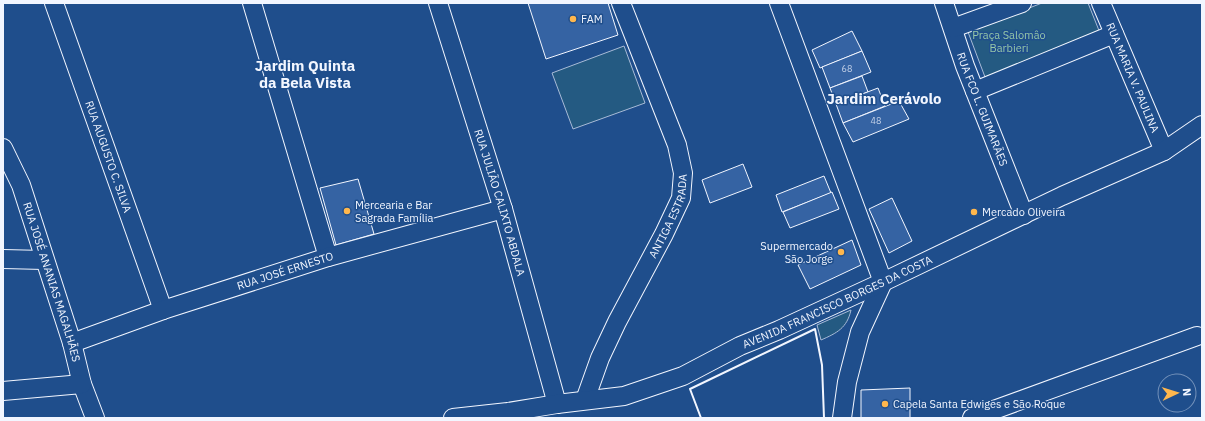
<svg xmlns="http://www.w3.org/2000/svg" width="1205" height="421" viewBox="0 0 1205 421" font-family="'IBM Plex Sans',sans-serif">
<rect width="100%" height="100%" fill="#1f4e8c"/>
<g fill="#245a82" stroke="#a8bbd7">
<path d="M1042 3H1088L1100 33 985 77 968 32Z"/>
<path d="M624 46 645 103 573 129 552 73Z"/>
<path d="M851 310C847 328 837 333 821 340L817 325Z"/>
</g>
<g fill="#3563a3" stroke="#f2f6ff">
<path d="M528 3H608L618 35 546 59Z"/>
<path d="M852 31 862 51 820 68 812 50Z"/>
<path d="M862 51 871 72 830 88 822 67Z"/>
<path d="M862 76 868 92 836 104 830 88Z"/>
<path d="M878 88 885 106 843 123 836 104Z"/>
<path d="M899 101 909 119 853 142 843 123Z"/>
<path d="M743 164 752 187 710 203 702 180Z"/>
<path d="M824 176 831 193 782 212 776 195Z"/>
<path d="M358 179 374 234 336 245 320 188Z"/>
<path d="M832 192 839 209 790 228 783 212Z"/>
<path d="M892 198 912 241 889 253 869 209Z"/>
<path d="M852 240 861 265 810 289 798 265Z"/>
<path d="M910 388V418H861V390Z"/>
</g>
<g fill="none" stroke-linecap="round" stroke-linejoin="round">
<g stroke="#f2f6ff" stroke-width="20">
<g id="street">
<path id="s1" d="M54 3 163 310"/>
<path d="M252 3 328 257"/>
<path id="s2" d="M438 3 503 209 557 404"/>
<path d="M779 3 883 282 860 332 847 382 842 418"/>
<path id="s3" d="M944 3 965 66 1024 215"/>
<path id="s4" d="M1101 3 1164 151"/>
<path d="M953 28 1022 3"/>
<path d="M975 91 1114 34"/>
<path id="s5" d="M3 148 21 185 72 343 82 384 95 418"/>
<path d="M3 259 44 260"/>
<path id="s6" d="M72 343 163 310 328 257 503 209"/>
<path d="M3 391 82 384"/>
<path id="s7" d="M585 400 600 358 617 322 664 234 681 198 683 173 677 145 621 3"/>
<path id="s8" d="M453 418 508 412 557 404 624 396 683 376 740 346 779 330 883 282 1062 196 1164 151 1202 125"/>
<path d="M972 418 1197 336"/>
</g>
</g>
<use href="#street" stroke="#1f4e8c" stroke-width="18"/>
<path stroke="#f2f6ff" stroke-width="2" d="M701 418 690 389 815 329 822 365 824 418"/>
</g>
<g fill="#ffb74d" stroke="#1f4e8c" stroke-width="1.5">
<circle cx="573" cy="19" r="4"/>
<circle cx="347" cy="211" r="4"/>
<circle cx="974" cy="212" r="4"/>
<circle cx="841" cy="252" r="4"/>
<circle cx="885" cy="404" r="4"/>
</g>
<g text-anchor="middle" stroke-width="3" stroke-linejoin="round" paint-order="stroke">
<g font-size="9" fill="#c3d1e8">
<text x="847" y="72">68</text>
<text x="876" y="124">48</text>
</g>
<g font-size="11" fill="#f2f6ff" stroke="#1f4e8c" text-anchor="start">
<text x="581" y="23">FAM</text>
<text x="355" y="209">Mercearia e Bar<tspan x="355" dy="13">Sagrada Família</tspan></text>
<text x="982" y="216">Mercado Oliveira</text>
<text x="833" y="250" text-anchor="end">Supermercado<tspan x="833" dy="13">São Jorge</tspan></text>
<text x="893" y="408">Capela Santa Edwiges e São Roque</text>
</g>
<g font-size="11" fill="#97c8a6" stroke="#1f4e8c">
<text x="1009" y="39">Praça Salomâo<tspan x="1009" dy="13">Barbieri</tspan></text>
</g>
<g font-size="11" fill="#f2f6ff" stroke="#1f4e8c">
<text dy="4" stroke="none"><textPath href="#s4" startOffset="81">RUA MARIA V. PAULINA</textPath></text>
<text dy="4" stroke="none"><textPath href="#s3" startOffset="113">RUA FCO L. GUIMARÃES</textPath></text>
<text dy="4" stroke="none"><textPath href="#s1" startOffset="163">RUA AUGUSTO C. SILVA</textPath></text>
<text dy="4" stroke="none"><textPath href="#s2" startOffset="209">RUA JULIÃO CALIXTO ABDALA</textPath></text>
<text dy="4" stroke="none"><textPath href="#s7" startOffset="203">ANTIGA ESTRADA</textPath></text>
<text dy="4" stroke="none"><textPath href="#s6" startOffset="225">RUA JOSÉ ERNESTO</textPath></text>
<text dy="4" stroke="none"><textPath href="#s5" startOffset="143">RUA JOSÉ ANANIAS MAGALHÃES</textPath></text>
<text dy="4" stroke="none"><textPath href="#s8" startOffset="406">AVENIDA FRANCISCO BORGES DA COSTA</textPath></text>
</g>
<g font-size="15" font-weight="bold" fill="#f2f6ff" stroke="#1f4e8c">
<text x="305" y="71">Jardim Quinta<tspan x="305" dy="17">da Bela Vista</tspan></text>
<text x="884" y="104">Jardim Cerávolo</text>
</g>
</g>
<rect width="1205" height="421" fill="none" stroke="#f2f6ff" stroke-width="8"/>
<g transform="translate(1177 393) rotate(86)"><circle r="19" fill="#1f4e8c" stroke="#7391ba"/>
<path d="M0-3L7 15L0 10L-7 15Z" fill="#ffb74d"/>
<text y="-6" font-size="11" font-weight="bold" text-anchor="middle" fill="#f2f6ff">N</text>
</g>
</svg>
